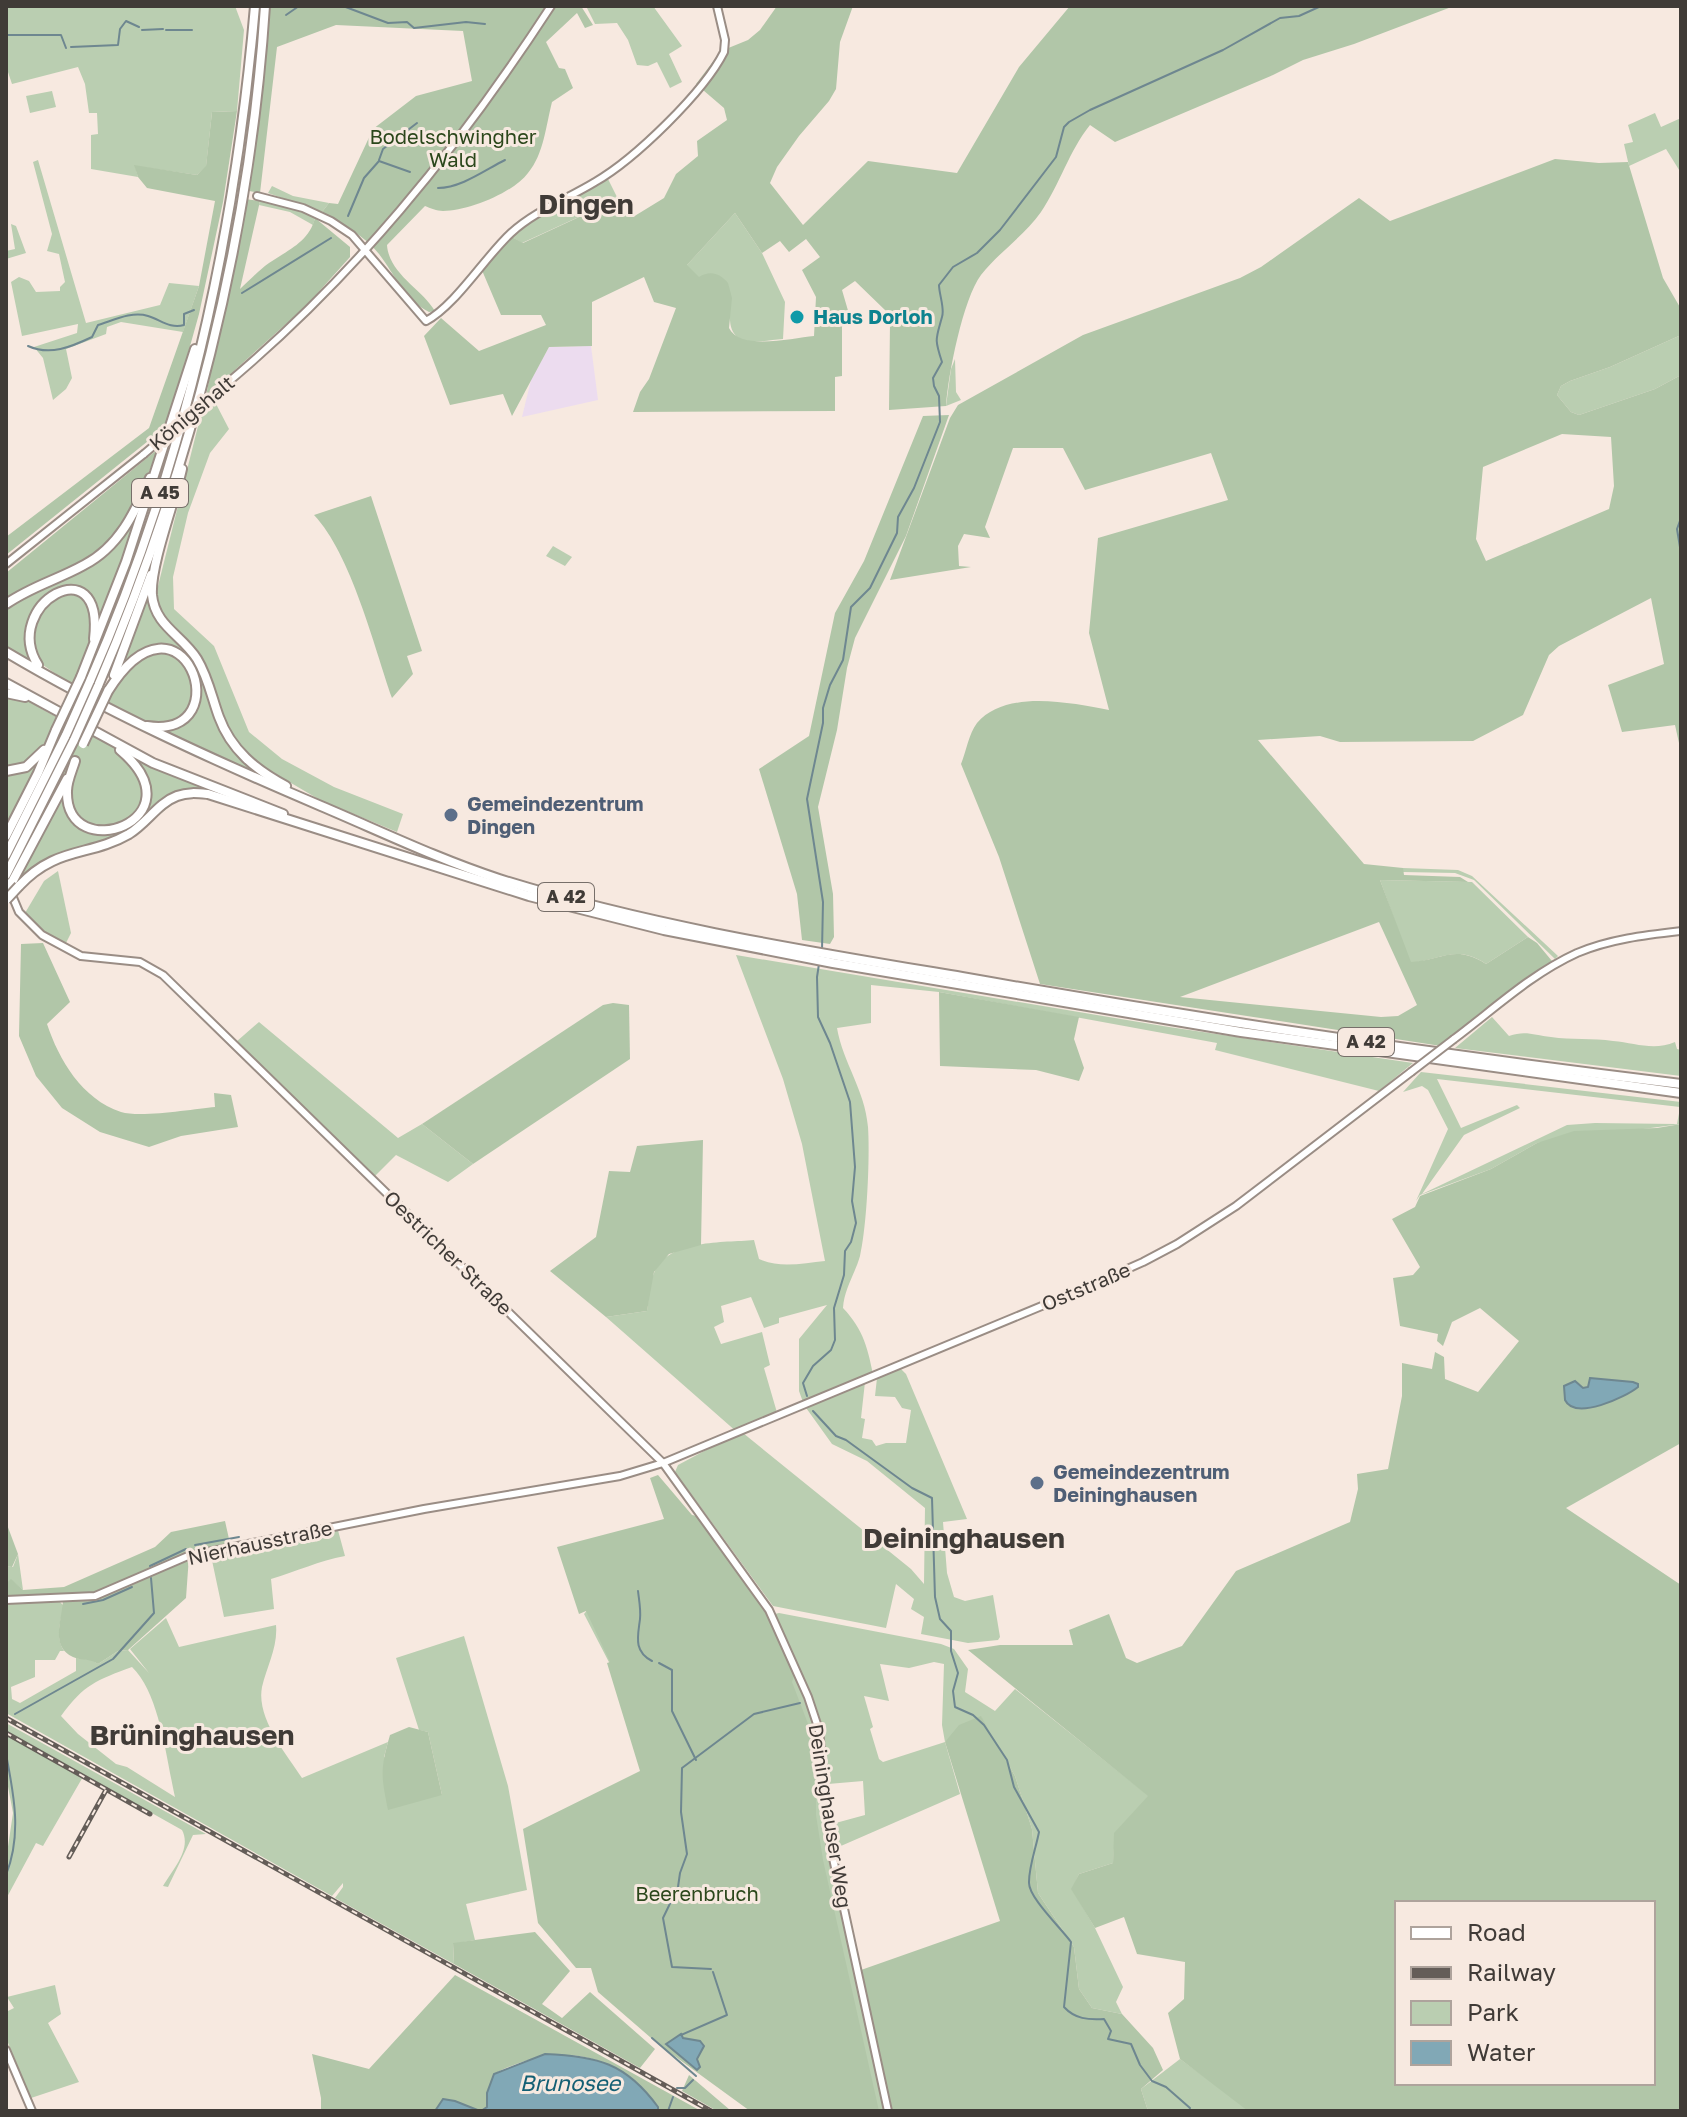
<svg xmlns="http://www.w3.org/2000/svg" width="1687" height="2117" viewBox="0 0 1687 2117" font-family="'Golos Text',sans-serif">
<rect width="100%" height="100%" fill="#f7e9e0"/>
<path fill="#ecdcef" d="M591 346 598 400 522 417 531 380 549 347Z"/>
<g fill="#baceb1" fill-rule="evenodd">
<path d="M6 6H235L244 30 237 111 212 112 206 167 197 175 135 166 138 177 91 169V135L98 134 97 113H89L85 84 78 67 12 84 6 66Z"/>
<path d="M586 6H653L682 46 669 54 682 82 670 88 657 62 648 66 637 65 628 40 617 23 595 24Z"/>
<path d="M52 91 56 107 30 113 26 96Z"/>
<path d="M1655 113 1661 127 1681 118V173L1666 149 1629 166 1624 144 1633 142 1628 125Z"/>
<path d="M38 160 86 323 160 305 169 283 199 286 183 332 121 322 107 327 106 334 66 349 72 378 66 389 53 400 43 358 34 347 77 333 78 324 22 336 11 282 19 277 29 281 36 292 60 291V287L65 282 59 254 47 251 52 234 33 162Z"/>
<path d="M605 173 618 199 522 243 512 237 534 219 533 215Z"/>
<path d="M272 186 293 196 329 203 322 212 268 193Z"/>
<path d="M260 201 293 208 315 218 313 225 290 212 259 205Z"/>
<path d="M735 213 762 253 785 302 783 339C758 341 728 350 730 314L686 266Z"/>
<path d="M11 224 16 226 26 253 6 259V251L15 249Z"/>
<path d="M1681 335V375L1655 389 1579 415 1571 412 1557 395 1561 386 1570 381 1610 367Z"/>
<path d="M955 359 956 392 961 400 946 406 951 369Z"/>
<path d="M215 402 229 429 210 453 188 513 173 577 174 609 214 646 249 732 282 759 334 787 403 814 397 832 320 800 257 763 272 782 107 703 113 691 136 663 130 656 122 663 150 588 157 590 201 414Z"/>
<path d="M146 492 111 591 72 685 40 663 26 660 6 647V608L28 592 108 552Z"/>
<path d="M553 546 572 557 565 566 546 556Z"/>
<path d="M6 688 47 712 158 769 250 804 195 797 178 800 127 840 57 864 37 875 20 890 6 853Z"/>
<path d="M1403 868 1458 870 1472 876 1558 956 1555 959 1474 880 1455 873 1403 872Z"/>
<path d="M58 871 71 933 66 943 40 929 25 913 44 881Z"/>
<path d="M1380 880 1472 882 1528 937 1486 964C1456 944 1442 960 1410 963Z"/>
<path d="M736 955 1169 1027 1413 1063 1379 1091 1215 1050 1217 1043 939 992 871 985V1023L837 1028C843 1063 865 1090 868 1127 870 1157 867 1226 860 1256 855 1274 844 1289 843 1308 864 1330 868 1349 874 1379L865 1382 861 1418 865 1419 862 1438 872 1440 876 1446 886 1443H906L911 1410 902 1408 895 1397 875 1396 877 1378 900 1368 906 1374 967 1519 943 1522 947 1573 954 1597 965 1601 993 1595 1000 1637 998 1640 968 1643 921 1634 924 1617 911 1609 914 1599 896 1584 886 1628 773 1606 675 1472 678 1465 738 1433 606 1317 647 1311C649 1299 649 1284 654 1273 668 1239 723 1243 754 1240L759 1259C780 1269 804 1263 825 1261L802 1144 783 1079ZM751 1297 764 1328 779 1323V1318L827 1305 799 1339V1391L804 1405 832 1444 867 1461 925 1508 924 1584 911 1569 743 1433 778 1416 764 1368 770 1365 762 1332 721 1344 714 1327 724 1322 721 1306Z"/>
<path d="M1492 1017 1509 1036C1525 1030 1534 1035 1551 1037 1571 1040 1593 1038 1613 1041 1635 1043 1654 1051 1675 1042L1677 1049 1681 1050V1076L1455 1048Z"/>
<path d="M259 1022 398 1138 422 1124 473 1164 448 1182 396 1155 374 1177 236 1042Z"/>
<path d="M1421 1072 1681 1102V1124L1537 1143 1491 1169 1420 1195 1416 1201 1448 1129 1428 1090 1422 1086 1403 1092ZM1437 1079 1680 1107V1108L1677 1124 1595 1123 1567 1125 1422 1194 1464 1135 1520 1108 1517 1105 1461 1128Z"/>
<path d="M336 1523 345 1556C319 1561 297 1571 271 1579L274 1609 224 1617 210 1551Z"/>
<path d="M18 1554 23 1590 11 1580 6 1583V1566L13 1567Z"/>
<path d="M599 1596 748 1600 777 1621 775 1614 779 1613 941 1644 954 1649 968 1669 965 1692 995 1711 1015 1689 1149 1796 1115 1833 1113 1863 1079 1874 1072 1889 1095 1928 1123 1987 1116 2002 1122 2014 1092 2008 1079 1989 1074 1947 1038 1893 1032 1829 1015 1776 981 1717 945 1742 960 1794 834 1849 860 1973 952 1940 1115 2111H771L612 1668 584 1614ZM777 1622 823 1726 828 1784 863 1781 865 1815 832 1824 834 1847 820 1724ZM934 1662 944 1664 942 1725 945 1742 883 1762 879 1759 870 1729 873 1727 864 1696 889 1701 880 1664 909 1668Z"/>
<path d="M59 1601 64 1606C60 1622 55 1637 64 1651H60L55 1660H35V1677L11 1687 12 1699 20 1703 76 1671V1658L92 1660 98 1664 118 1651 128 1650 149 1673 130 1649 166 1618 179 1647 276 1625C278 1647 267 1666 262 1687 256 1718 286 1754 302 1778L388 1742 384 1757 442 1795 428 1732 419 1730 396 1658 464 1636 508 1786 527 1890 466 1904 475 1940 453 1944 454 1964 335 1898 343 1887V1883L332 1896 6 1713V1603ZM132 1667C160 1694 166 1758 175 1797L127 1767 116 1764 78 1734 61 1716C84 1684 97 1680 132 1667Z"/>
<path d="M6 1723 206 1834 193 1835 168 1887 163 1886C173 1869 192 1849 182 1830L84 1775 43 1846 36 1843 6 1899V1860L13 1813 6 1776Z"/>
<path d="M55 1985 61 2014 48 2023 79 2082 31 2098 6 2038V2012L14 2008 7 1997Z"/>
<path d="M1180 2059 1247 2108 1248 2111H1148L1141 2089Z"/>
</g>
<g fill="#b1c6a8" fill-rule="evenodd">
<path d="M270 6H581L593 25 585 28 577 13 546 42 559 68 565 69 573 88 552 102C546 125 544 154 528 173 513 193 468 211 443 211 437 211 430 208 425 206L387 245C389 274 422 289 435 311L429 312C405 300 395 275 379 254 365 236 342 224 322 212L329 203 338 204 373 129 416 96 472 81 463 31 336 25 277 47 260 193 249 191Z"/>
<path d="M777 6H853L840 42 836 89 829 101 799 136 777 167 770 183 803 225 868 161 957 173 1019 67 1070 6H1454L1354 44 1303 60 1273 75 1115 142 1090 125C1069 151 1060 184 1041 212 1025 235 999 252 981 275 963 299 948 375 946 406L889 410 890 322 886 311 855 281 842 290 849 314 842 327V376L835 377V411L633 412 640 392 649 379 676 308 654 302 644 277 592 302V346L549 347 512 416 503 394 450 405 424 336 441 318 479 351 546 325 541 315H501L481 268 512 237 523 243 618 199 633 217 664 198 676 174 698 156 697 141 727 120 724 108 696 84 721 51 748 40 760 30ZM735 213 762 253 780 241 789 252 806 239 820 257 802 270 816 297 814 336C792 338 740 351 729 328L732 298 728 283C720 273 710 270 699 277L687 265Z"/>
<path d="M237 111 223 202 199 314 168 425 6 555V537L149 428 199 286 215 201 147 188 138 177 134 165 197 175 206 166 212 112Z"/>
<path d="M1555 159 1599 163 1628 162 1663 278 1681 309V335L1610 367 1570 381 1561 386 1557 395 1571 412 1579 415 1655 389 1681 375V752L1675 725 1622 732 1608 685 1664 664 1651 598 1559 646 1549 655 1523 715 1473 741 1340 742 1320 736 1258 740 1364 864 1403 868 1404 875 1460 877 1468 882 1380 880 1411 962C1443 960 1455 944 1486 964L1528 937 1537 943 1552 961 1527 977 1441 1046 1040 984 999 857 961 764C966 752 969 733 977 723 1006 689 1071 703 1109 710L1089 633 1098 538 1228 500 1211 453 1085 490 1063 448H1013L985 527 990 538 964 534 958 546 959 566 971 567 890 580 950 418 958 405 1083 335 1240 278 1261 267 1359 198 1390 221ZM1562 434 1611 437 1614 486 1609 509 1486 561 1476 539 1483 467ZM1379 922 1417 1005 1398 1016 1381 1017 1180 997Z"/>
<path d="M245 199 260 201 240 289C249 281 259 270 269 263 288 250 309 242 315 218L350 247V257L306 306 206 396Z"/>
<path d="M949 415 906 536 855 638 847 668 837 730 818 807 833 894 834 937 830 944 802 940 797 894 759 769 809 736 835 613 864 561 923 416Z"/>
<path d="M158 449C142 490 124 538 84 561 59 576 30 582 6 599V573Z"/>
<path d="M371 496 422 651 407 656 413 674 392 698C374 646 351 554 314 515Z"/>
<path d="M43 943 70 1002 47 1024C59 1060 82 1099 121 1112 141 1118 193 1109 215 1107L214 1093 231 1095 238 1127 181 1136 149 1147 100 1132 62 1108 36 1076 19 1036 21 944Z"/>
<path d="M939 992 1079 1017 1074 1039 1084 1068 1079 1081 1036 1070 940 1066Z"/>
<path d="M613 1003 629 1005 630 1059 473 1164 422 1124 603 1005Z"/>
<path d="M1681 1124V1443L1566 1508 1681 1585V2111H1248L1180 2059 1168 2013 1184 1999 1185 1962 1137 1954 1124 1917 1095 1928 1071 1889 1079 1874 1113 1863 1114 1833 1148 1796 968 1650 1000 1645H1073L1069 1630 1109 1614 1126 1658 1137 1663 1182 1646 1236 1571 1350 1522 1358 1489 1357 1474 1388 1469 1402 1396V1363L1432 1369 1435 1352 1444 1357 1445 1379 1478 1392 1519 1341 1480 1308 1452 1322 1443 1346 1437 1341 1438 1334 1400 1326 1393 1278 1413 1275 1420 1267 1392 1219 1415 1207 1420 1196 1491 1169 1537 1143 1574 1131 1657 1128ZM1397 1903H1653V2083H1397Z"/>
<path d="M703 1140 701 1245 669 1254 654 1272 647 1311 606 1317 550 1271 596 1237 609 1171 630 1172 637 1146Z"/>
<path d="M658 1475 692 1515 697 1516 754 1593 772 1623 794 1676 792 1682 810 1729 816 1788V1815L823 1860 879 2111H750L658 2044 598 1992 591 1968H576L538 1923 523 1829 640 1771 607 1663 610 1662 586 1611 579 1614 557 1547 664 1519 650 1478Z"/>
<path d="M225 1521 231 1548 189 1556 186 1598 128 1650 118 1651 98 1664C90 1658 82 1661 73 1657 48 1646 64 1616 63 1596L6 1598V1583L11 1579 23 1590 64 1587 155 1547 171 1532Z"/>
<path d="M6 1522 18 1554 12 1567 6 1566Z"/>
<path d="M981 1716 1015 1776 1032 1829 1038 1893 1074 1947 1079 1989 1092 2008 1122 2014 1153 2048 1163 2070 1141 2089 1148 2111H892L861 1970 1000 1921 945 1742 959 1725Z"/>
<path d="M409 1727 428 1732 442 1795 388 1810C381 1776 380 1769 390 1735Z"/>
<path d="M535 1932 570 1971 542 2004 562 2018 590 1992 655 2049 640 2068 454 1964 453 1943Z"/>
<path d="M455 1975 701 2111H658V2107C617 2050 555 2041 494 2074L487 2093V2107L481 2111 443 2099 435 2111H321V2098L312 2054 369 2069Z"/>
<path d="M689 2075 730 2110 739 2111H717L682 2091Z"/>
</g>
<g fill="#81a8b6" stroke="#6e8790" stroke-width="2">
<path d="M1590 1378 1633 1382 1638 1384V1387C1626 1397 1575 1421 1565 1400 1565 1399 1564 1387 1564 1386L1575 1381 1583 1388 1588 1387Z"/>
<path d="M681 2034 683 2038 700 2041 704 2046 697 2059 700 2067 697 2070 666 2044Z"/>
<path d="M545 2054C597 2056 626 2063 658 2107V2111H481L487 2107V2093L494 2074Z"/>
<path d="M443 2099 455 2101 480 2111H435Z"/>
</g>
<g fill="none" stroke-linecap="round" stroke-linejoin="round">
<g stroke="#6e8790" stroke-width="2">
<path d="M343 6 388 23 407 22 414 28 466 22 485 24"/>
<path d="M286 15 299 6"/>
<path d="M142 30 163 29"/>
<path d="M166 30H192"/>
<path d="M6 35H61L66 48"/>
<path d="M71 47 118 45 120 29 126 21 139 27"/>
<path d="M379 160 383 149 417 123"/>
<path d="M438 188C461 188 485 170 505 160"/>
<path d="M348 216 364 178 379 161 410 172"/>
<path d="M242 293 331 238"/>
<path d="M28 346C50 356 71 347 92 337L98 325C114 320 132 311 148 316 161 320 170 329 184 325V314L194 310"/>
<path d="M1681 518 1677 529 1681 553"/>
<path d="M822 950 823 902 807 799 823 723V708L830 685 843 660 851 607 870 588 897 533 898 517 914 488 940 422 939 396 934 386 933 378 942 362C934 338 936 339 942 317 945 309 939 294 939 285L953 267 977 253 1000 230 1056 157 1064 127 1069 122 1090 110 1223 50 1280 18 1299 16 1321 6"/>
<path d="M807 1396 803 1383 813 1366 831 1350 835 1340 834 1308 844 1275 845 1251 851 1242 856 1223 852 1201 855 1167 850 1102 830 1043 818 1017 817 977 819 964"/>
<path d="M813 1411 836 1436 846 1440 912 1488 932 1498 935 1597 940 1619 951 1631V1651L958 1673 953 1691 955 1707 973 1715 984 1725 1007 1760 1014 1787 1039 1832C1036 1848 1029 1866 1029 1882 1028 1897 1061 1928 1071 1942L1064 2007C1075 2019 1088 2020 1104 2019L1111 2031 1108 2039 1131 2044 1140 2065 1152 2081 1166 2087 1190 2108 1189 2111"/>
<path d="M195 1545 239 1537"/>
<path d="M150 1566 186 1549"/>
<path d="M638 1591C639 1600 641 1609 640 1619 638 1636 633 1651 652 1661"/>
<path d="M83 1604 103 1600 132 1587"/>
<path d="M659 1663 672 1670V1711L696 1760"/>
<path d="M15 1714 113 1659 154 1613 151 1578"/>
<path d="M6 1754C14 1795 22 1835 6 1875"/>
<path d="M711 1969 672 1967 663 1918 678 1887 680 1873 687 1854 681 1812 682 1768 754 1714 800 1703"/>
<path d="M681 2035 727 2015 713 1972"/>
<path d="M652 2038 696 2076"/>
<path d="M677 2088H685L693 2080"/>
<path d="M668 2111 673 2097"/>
</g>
<g stroke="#9a8d85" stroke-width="10">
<g id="secondary">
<path d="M257 196 303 208 331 221 352 235 426 321C455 306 485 257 511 233 535 211 567 199 595 182 635 159 704 92 724 52L725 40 717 6"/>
<path d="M220 389C352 280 458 149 551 6"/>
<path d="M6 564 144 454"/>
<path d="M6 881 19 912 42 935 81 956 140 962 163 975 663 1463 769 1610 808 1697 819 1730 831 1849 888 2111"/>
<path d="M1454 1039C1494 1009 1531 974 1577 953 1610 939 1646 935 1681 931"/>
<path d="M6 1600 95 1596 188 1556 424 1509 620 1476 663 1463 1073 1293 1143 1262 1177 1244 1236 1206 1411 1072"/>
<path d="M6 2050 32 2111"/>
</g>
</g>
<g stroke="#9a8d85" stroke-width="12">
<g id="highway">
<path d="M182 469C175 501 150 565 152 595 155 626 182 635 197 659 208 677 212 698 219 717 231 750 256 770 286 786"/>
<path d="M6 604C32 586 57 580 84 565 119 547 135 512 150 478"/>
<path d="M6 652C107 712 213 760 321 806 380 831 438 859 499 879 649 926 807 951 962 977 1200 1019 1440 1055 1681 1084"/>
<path d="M38 665C0 605 105 544 94 639"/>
<path d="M114 675 151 575"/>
<path d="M81 677 126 562 195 349"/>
<path d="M90 681C183 469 235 237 255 6"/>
<path d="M6 683 153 763 283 814"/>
<path d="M98 686C190 472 250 239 265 6"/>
<path d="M108 691C182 573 243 740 147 726"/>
<path d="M6 693 25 697"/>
<path d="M75 761C72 771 67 781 67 791 65 868 203 820 120 750"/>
<path d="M6 771 26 767 44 750"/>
<path d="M6 836 38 773 56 730"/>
<path d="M6 855 66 735"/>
<path d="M6 875 74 740"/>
<path d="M11 884 67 779"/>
<path d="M19 886C56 846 89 857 129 834 147 823 158 803 177 796 188 792 197 793 208 794L529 896 664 930 833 963 1241 1032 1681 1093"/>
</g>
</g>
<use href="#secondary" stroke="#fff" stroke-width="6"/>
<use href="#highway" stroke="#fff" stroke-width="8"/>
<g stroke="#645d58" stroke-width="5">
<g id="rail">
<path d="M6 1718 711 2111"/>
<path d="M6 1733 150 1814"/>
<path d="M69 1857 106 1790"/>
</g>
</g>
<use href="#rail" stroke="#f7e9e0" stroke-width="2" stroke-dasharray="6" stroke-linecap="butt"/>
<g stroke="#9a8d85" stroke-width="10" stroke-linecap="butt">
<g id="secondary-bridge">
<path d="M144 454 220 389"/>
<path d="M1411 1072 1454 1039"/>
</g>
</g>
<g stroke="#9a8d85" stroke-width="12" stroke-linecap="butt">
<g id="highway-bridge">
<path d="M56 730 81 677"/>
<path d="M66 735 90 681"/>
<path d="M74 740 98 686"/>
<path d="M83 744 108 691"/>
<path d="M6 900 19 886"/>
</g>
</g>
<use href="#secondary-bridge" stroke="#fff" stroke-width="6"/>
<use href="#highway-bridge" stroke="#fff" stroke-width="8"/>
</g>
<circle fill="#0f9aa8" stroke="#f7e9e0" stroke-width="3" cx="797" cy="317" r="8"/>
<g fill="#5c6f8a" stroke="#f7e9e0" stroke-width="3">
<circle cx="451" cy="815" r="8"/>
<circle cx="1037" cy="1483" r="8"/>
</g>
<g text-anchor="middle" stroke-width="6" stroke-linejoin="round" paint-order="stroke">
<g fill="#f7e9e0" stroke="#776f6a" stroke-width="2">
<rect x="132" y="479" width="56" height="28" rx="6"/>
<rect x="538" y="883" width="56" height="28" rx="6"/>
<rect x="1338" y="1028" width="56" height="28" rx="6"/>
</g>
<g font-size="18" font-weight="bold" fill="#403b37">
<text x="160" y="499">A 45</text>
<text x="566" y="903">A 42</text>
<text x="1366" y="1048">A 42</text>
</g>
<g font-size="20" fill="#2b471b" stroke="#f7e9e0">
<text x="453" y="144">Bodelschwingher<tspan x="453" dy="23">Wald</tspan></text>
<text x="697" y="1901">Beerenbruch</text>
</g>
<g font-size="20" font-weight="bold" fill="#0d838f" stroke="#f7e9e0" text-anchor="start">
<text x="813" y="324">Haus Dorloh</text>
</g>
<g font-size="20" fill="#403b37" stroke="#f7e9e0">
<text transform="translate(192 413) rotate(-40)" y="7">Königshalt</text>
<text transform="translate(448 1253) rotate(44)" y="7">Oestricher Straße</text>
<text transform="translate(1086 1287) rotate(-23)" y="7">Oststraße</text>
<text transform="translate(260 1543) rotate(-12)" y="7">Nierhausstraße</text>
<text transform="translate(830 1816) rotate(81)" y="7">Deininghauser Weg</text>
</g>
<g font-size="20" font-weight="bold" fill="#4e5e75" stroke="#f7e9e0" text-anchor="start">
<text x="467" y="811">Gemeindezentrum<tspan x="467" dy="23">Dingen</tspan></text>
<text x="1053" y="1479">Gemeindezentrum<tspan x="1053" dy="23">Deininghausen</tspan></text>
</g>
<g font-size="22" font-style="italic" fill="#135f74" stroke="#f7e9e0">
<text x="570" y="2091">Brunosee</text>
</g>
<g font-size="28" font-weight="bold" fill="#403b37" stroke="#f7e9e0">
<text x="586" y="214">Dingen</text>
<text x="964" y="1548">Deininghausen</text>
<text x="192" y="1745">Brüninghausen</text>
</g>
</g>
<rect width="1687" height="2117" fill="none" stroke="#403b37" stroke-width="16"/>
<rect x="1395" y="1901" width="260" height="184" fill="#f7e9e0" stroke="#aea39c" stroke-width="2"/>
<rect x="1411" y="1927" width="40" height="12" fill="#ffffff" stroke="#aea39c" stroke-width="2"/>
<text x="1467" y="1941" font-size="24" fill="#403b37">Road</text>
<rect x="1411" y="1967" width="40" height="12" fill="#645d58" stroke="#aea39c" stroke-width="2"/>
<text x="1467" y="1981" font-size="24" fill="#403b37">Railway</text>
<rect x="1411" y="2001" width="40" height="24" fill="#baceb1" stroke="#aea39c" stroke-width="2"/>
<text x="1467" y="2021" font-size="24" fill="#403b37">Park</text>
<rect x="1411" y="2041" width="40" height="24" fill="#81a8b6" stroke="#aea39c" stroke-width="2"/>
<text x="1467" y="2061" font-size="24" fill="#403b37">Water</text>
</svg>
